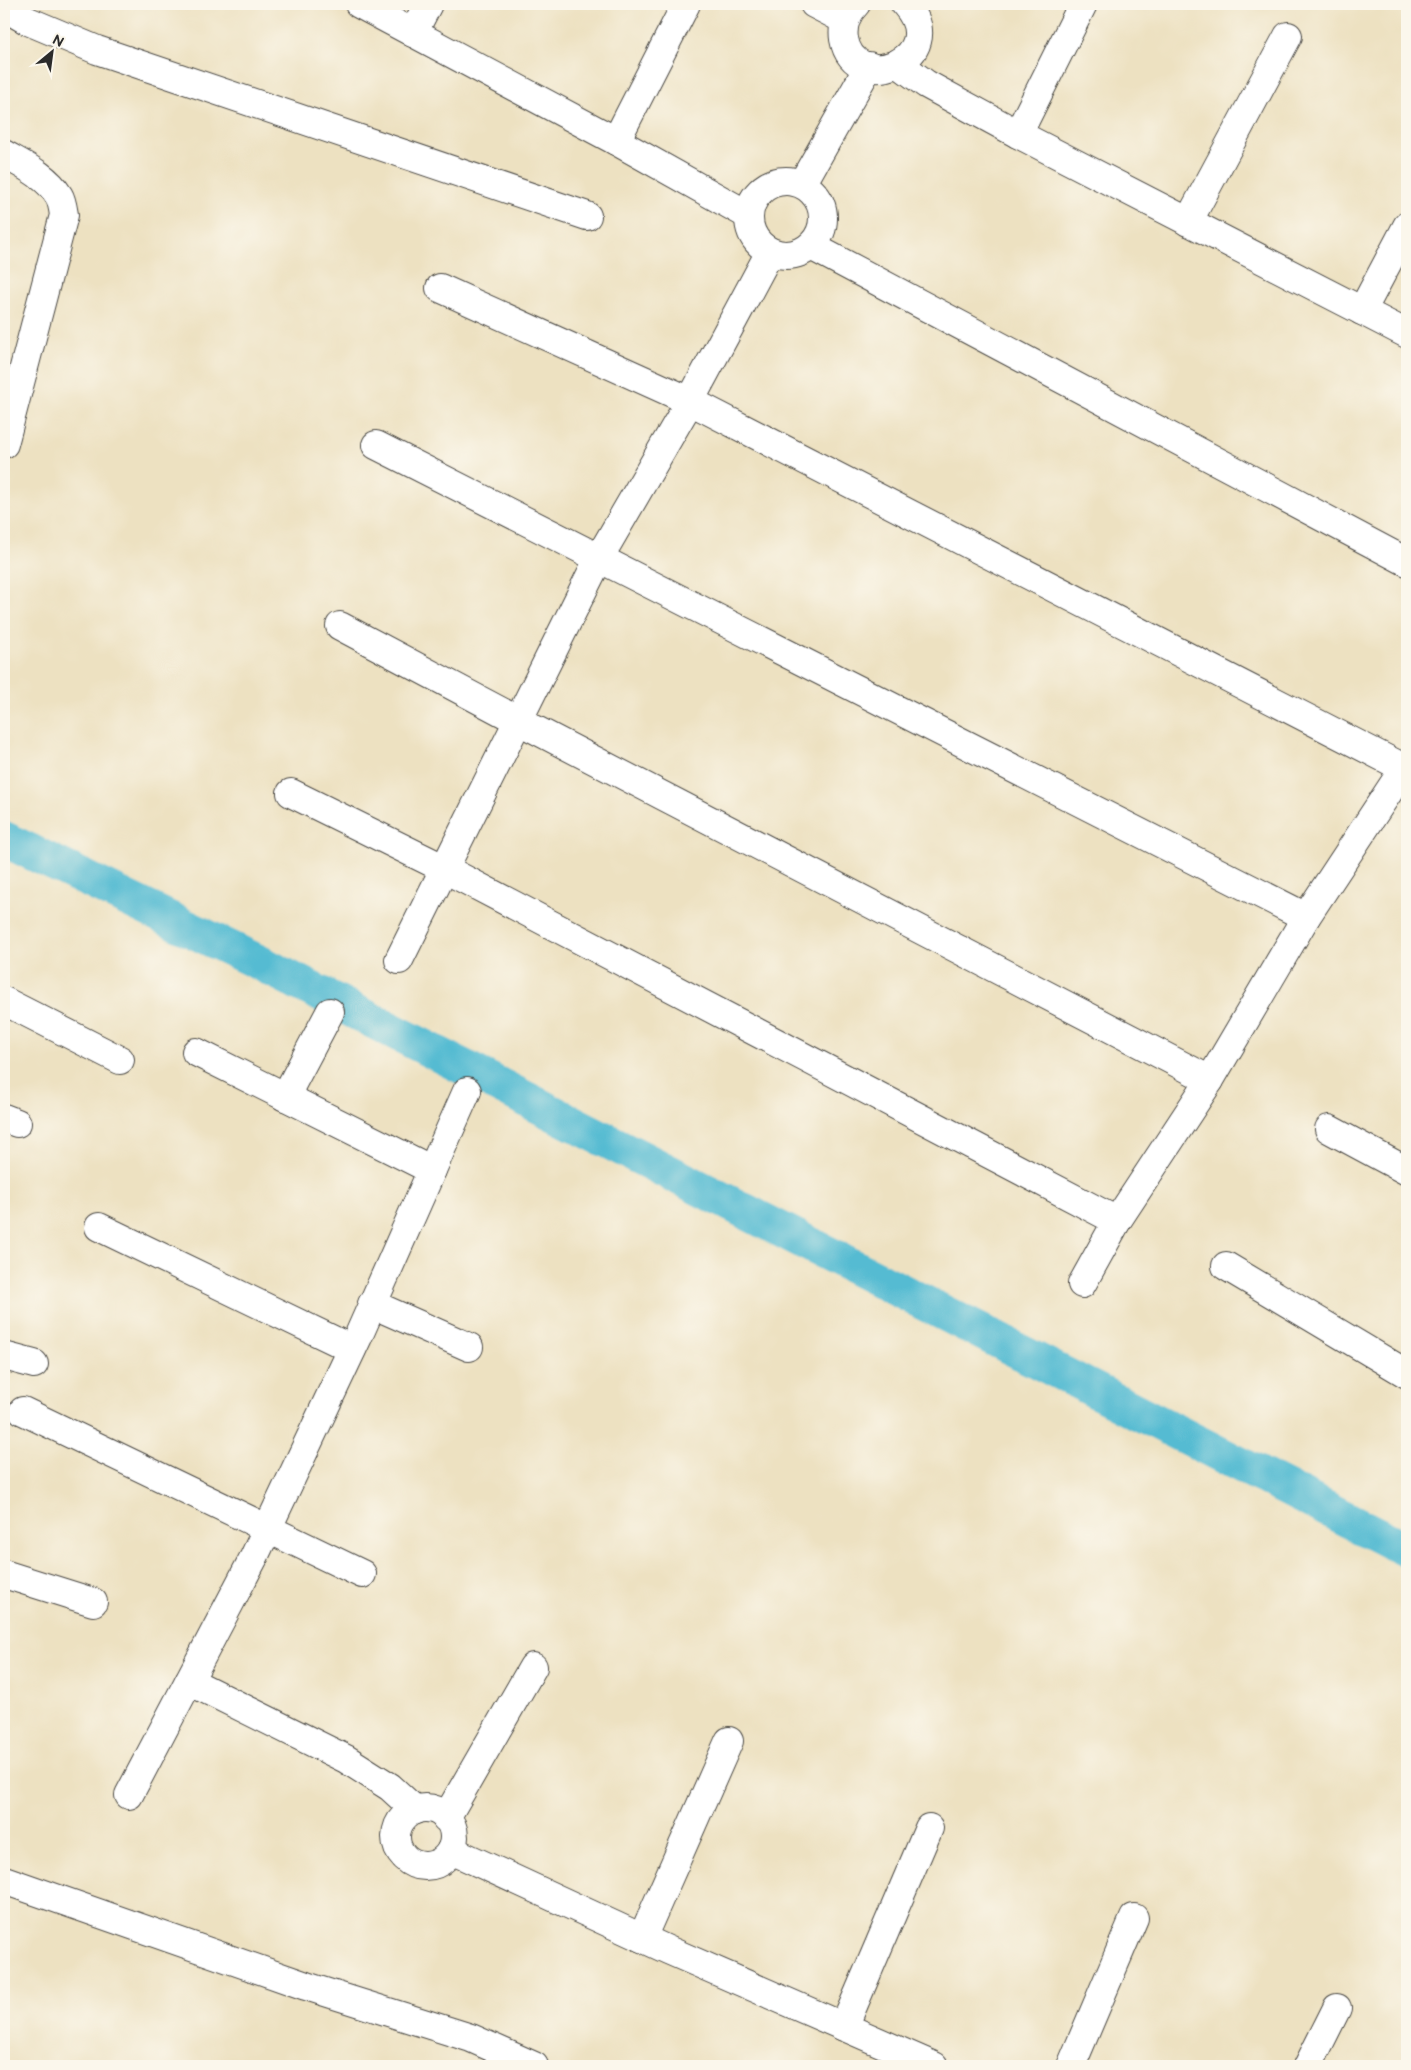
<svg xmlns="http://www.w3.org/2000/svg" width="1411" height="2070" viewBox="0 0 1411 2070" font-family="'Balsamiq Sans',sans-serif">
<rect width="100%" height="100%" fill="#fbf7ec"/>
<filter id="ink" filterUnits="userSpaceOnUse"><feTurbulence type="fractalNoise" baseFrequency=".02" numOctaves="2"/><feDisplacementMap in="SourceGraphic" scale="10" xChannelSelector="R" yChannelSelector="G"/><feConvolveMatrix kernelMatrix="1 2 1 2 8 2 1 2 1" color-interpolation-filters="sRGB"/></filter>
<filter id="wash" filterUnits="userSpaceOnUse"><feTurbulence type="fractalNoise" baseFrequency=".0096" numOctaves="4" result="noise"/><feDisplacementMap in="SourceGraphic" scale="20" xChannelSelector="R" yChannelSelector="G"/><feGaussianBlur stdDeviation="1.12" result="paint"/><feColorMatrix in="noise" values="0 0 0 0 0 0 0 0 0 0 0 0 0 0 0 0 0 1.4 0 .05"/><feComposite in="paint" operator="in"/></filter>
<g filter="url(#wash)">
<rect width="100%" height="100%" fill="#ede1c1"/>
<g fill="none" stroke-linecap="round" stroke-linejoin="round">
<path stroke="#54bbd2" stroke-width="36" d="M4 839 262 964 1407 1550"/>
</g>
</g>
<g filter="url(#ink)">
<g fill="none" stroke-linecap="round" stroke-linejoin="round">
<g stroke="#484642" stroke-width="30">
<g id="minor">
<path d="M359 4 616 141 748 215"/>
<path d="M814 4 845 20"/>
<path d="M856 4C846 14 842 25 844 39 854 97 953 59 905 4"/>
<path d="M4 7 28 21 97 50 587 216"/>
<path d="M413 33 428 4"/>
<path d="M899 64 926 84 1018 134 1407 334"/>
<path d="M1018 134 1083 4"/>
<path d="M616 141 686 4"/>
<path d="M4 154C23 165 47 176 59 196 62 201 63 209 64 215L4 444"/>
<circle cx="786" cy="218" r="37"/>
<path d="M802 184 869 66"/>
<path d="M1188 222 1288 36"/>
<path d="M811 246 1407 562"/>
<path d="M440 288 690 401 1404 768"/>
<path d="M1362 311 1407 226"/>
<path d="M376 445 1306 917"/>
<path d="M340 626 517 720 1210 1080"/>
<path d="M291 793 443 868 1117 1221"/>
<path d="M399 960 599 558 690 401 770 252"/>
<path d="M4 1001 120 1060"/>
<path d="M196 1052 432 1170"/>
<path d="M285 1097 330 1012"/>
<path d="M4 1118 17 1123"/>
<path d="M1329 1129 1407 1171"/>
<path d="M99 1227 352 1349"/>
<path d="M1226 1266 1407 1374"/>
<path d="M1082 1284 1117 1221 1210 1080 1306 917 1407 764"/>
<path d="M372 1304 469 1347"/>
<path d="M4 1356 34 1364"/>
<path d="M23 1411 362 1574"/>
<path d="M4 1574 93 1602"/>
<path d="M189 1681 346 1759 390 1787 415 1810"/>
<path d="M129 1795 254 1557 358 1337 467 1091"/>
<circle cx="425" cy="1837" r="29"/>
<path d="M446 1818 533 1667"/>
<path d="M451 1850 668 1950 934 2066"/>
<path d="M4 1880 306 1986 471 2038 534 2066"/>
<path d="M642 1938 729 1741"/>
<path d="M844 2027 929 1828"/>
<path d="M1071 2066 1134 1918"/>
<path d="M1308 2066 1337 2008"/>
</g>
</g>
<use href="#minor" stroke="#fff" stroke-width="28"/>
</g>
</g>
<rect width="1411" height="2070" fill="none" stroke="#fbf7ec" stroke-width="20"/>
<g transform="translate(52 52) rotate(29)" stroke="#fbf7ec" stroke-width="4" paint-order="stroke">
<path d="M0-4L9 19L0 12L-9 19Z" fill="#2b2b2b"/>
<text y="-8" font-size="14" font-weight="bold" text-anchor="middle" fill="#2b2b2b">N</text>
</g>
</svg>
